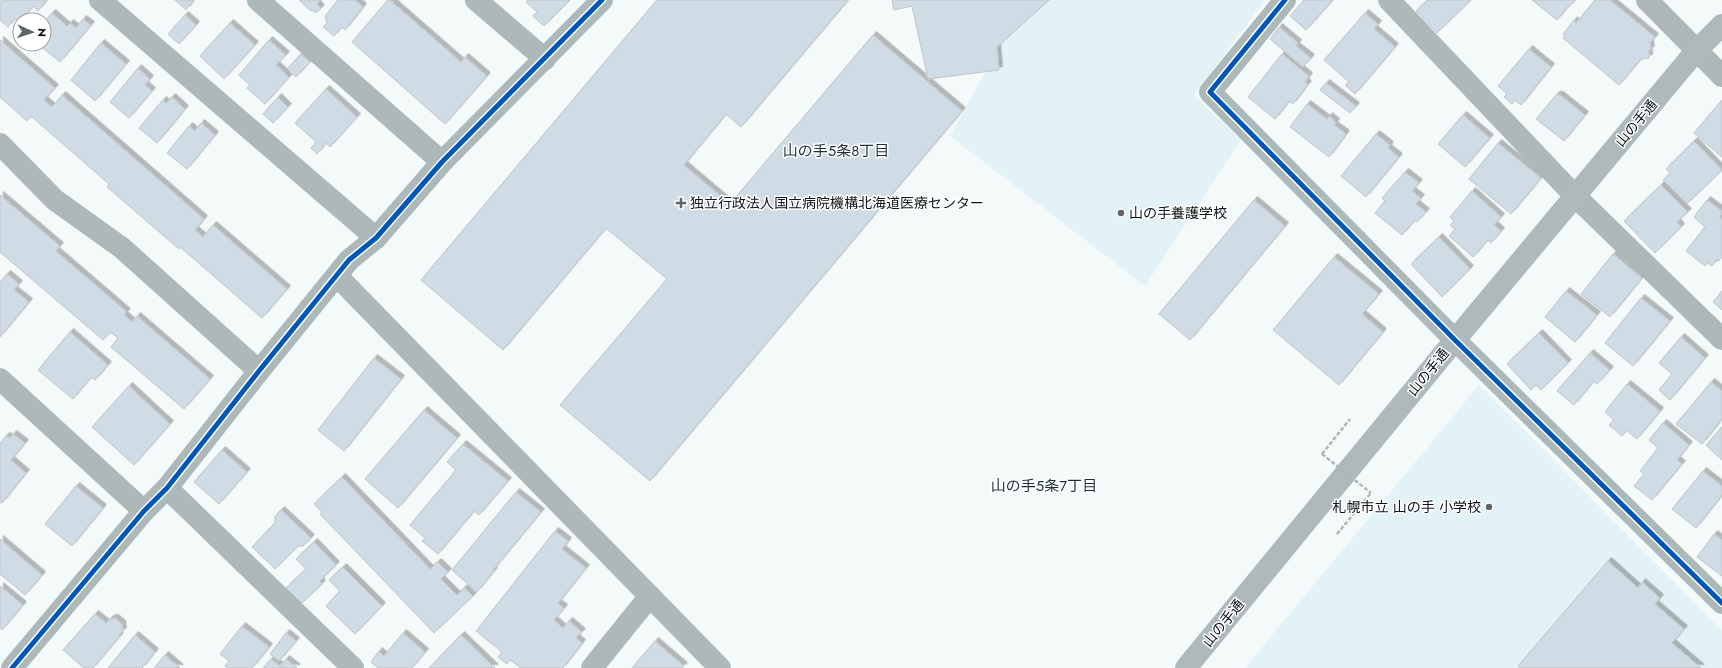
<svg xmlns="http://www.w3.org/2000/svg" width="1722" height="668" viewBox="0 0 1722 668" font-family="Jost,'Noto Sans JP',sans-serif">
<defs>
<filter id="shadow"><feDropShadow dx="3.5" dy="-3.5" stdDeviation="0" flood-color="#0004"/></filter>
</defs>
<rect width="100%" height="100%" fill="#f4f9fa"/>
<g fill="#e2f2f6">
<path d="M985 0H1265L1194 95 1241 140 1145 286 950 136 993 58Z"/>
<path d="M1479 385 1722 630V668H1245Z"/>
</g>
<g fill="#d0dce5" stroke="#bfc4c7" filter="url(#shadow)">
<path d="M2 0H47L38 11 33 6 20 22 15 18 8 27 0 20V2Z"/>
<path d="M175 0H194L186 10Z"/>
<path d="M299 0H321L317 4 321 8 316 13 312 10 311 11Z"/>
<path d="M338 0H355L363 7 345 30 342 27 334 36 323 27 327 23 325 16Z"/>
<path d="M388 0H390L461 62 465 57 487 76 445 124 352 42Z"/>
<path d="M528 0H570L544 26 533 16 537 12 526 2Z"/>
<path d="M657 0H848L741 127 726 114 684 165 730 204 873 35 962 111 650 481 560 405 667 279 606 228 503 350 421 280Z"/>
<path d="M892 0H1049L997 47 999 70 928 79 912 6 894 10Z"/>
<path d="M1304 0H1333L1306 30 1290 16Z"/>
<path d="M1428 0H1471L1437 33 1416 11Z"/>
<path d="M1532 0H1575L1569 7 1568 6 1557 20Z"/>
<path d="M1595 0H1610L1655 37 1650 43 1651 50H1649V58L1641 59 1619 85 1563 38 1565 35 1563 34 1574 20 1576 23Z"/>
<path d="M52 13 67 26 70 23 76 28 83 19 91 25 60 62 38 44H44V22Z"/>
<path d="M1365 13 1378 24 1374 29 1395 47 1355 94 1345 85 1349 82 1324 60Z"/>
<path d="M185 15 196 25 179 44 168 34Z"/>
<path d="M230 23 255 45 224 79 200 56Z"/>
<path d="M1279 27 1298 43 1296 46 1311 58 1303 67 1270 39Z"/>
<path d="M0 40 55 88 44 100 52 107 62 95 204 219 195 230 203 237 213 225 287 289 262 318 180 247 179 249 107 187 109 184 31 116 27 121 0 97Z"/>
<path d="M269 40 286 55 276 65 289 77 265 104 247 88 250 85 239 75Z"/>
<path d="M101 43 126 64 95 101 71 80Z"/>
<path d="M1529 49 1551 67 1521 105 1515 100 1512 104 1504 97 1507 94 1498 86Z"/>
<path d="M301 54 310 62 296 77 287 69Z"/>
<path d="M1282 54 1309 76 1305 82 1308 84 1293 104 1289 101 1275 119 1248 97Z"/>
<path d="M138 68 150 79 145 85 152 91 129 118 110 102Z"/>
<path d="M1326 83 1356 106 1350 113 1320 90Z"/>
<path d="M326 89 357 117 330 147 326 143 317 154 311 148 316 142 295 123Z"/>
<path d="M1556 95H1560L1585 115 1564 141 1536 119Z"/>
<path d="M172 97 185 109 157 143 139 128 163 100 166 103Z"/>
<path d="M278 97 288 107 273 123 263 114Z"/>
<path d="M1721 101 1722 102V157L1694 133Z"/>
<path d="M1307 104 1327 119 1329 116 1336 122 1334 125 1346 134 1329 157 1290 127Z"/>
<path d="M1463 115 1490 138 1465 167 1438 144Z"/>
<path d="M201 123 215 135 187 169 167 153 189 126 195 131Z"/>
<path d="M1376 134 1390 145 1388 148 1399 157 1366 197 1341 176Z"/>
<path d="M1694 141 1722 170 1687 204 1663 180 1670 173 1666 169Z"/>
<path d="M1498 143 1541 178 1511 214 1469 179Z"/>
<path d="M1405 172 1419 183 1412 191 1421 198 1416 204 1426 212 1417 222 1415 220 1402 235 1375 213 1385 201 1382 198Z"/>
<path d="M1661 185 1688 212 1677 222 1681 227 1655 253 1624 221Z"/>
<path d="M1472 191 1501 217 1494 225 1501 231 1491 243 1488 240 1473 257 1449 236 1455 229 1450 225 1454 221 1450 217Z"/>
<path d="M0 195 60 246 56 251 127 312 124 315 132 322 137 316 210 379 184 409 111 347 118 338 110 332 103 340 0 252Z"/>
<path d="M1254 200 1285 226 1190 340 1159 314Z"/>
<path d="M1707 200 1722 211 1720 217 1722 219V257L1719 261 1717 259 1712 266 1708 263 1705 266 1686 251 1705 227 1694 217Z"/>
<path d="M1439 237 1470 269 1442 297 1411 264Z"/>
<path d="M1613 254 1642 278 1610 317 1581 294Z"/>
<path d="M1334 257 1379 294 1362 314 1383 332 1339 385 1273 330Z"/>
<path d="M7 274 19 284 14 290 29 302 0 337V282Z"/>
<path d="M1566 291 1597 315 1575 342 1545 317Z"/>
<path d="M1722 291V310L1713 302Z"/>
<path d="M1641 298 1670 321 1633 366 1605 343Z"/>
<path d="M70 332 108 365 95 380 91 377 73 399 38 370Z"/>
<path d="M1539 333 1568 363 1541 390 1536 385 1531 390 1507 364Z"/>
<path d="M1681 337 1705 358 1670 400 1659 390 1672 374 1659 363Z"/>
<path d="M1590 353 1610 370 1597 384 1594 381 1574 405 1557 391Z"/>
<path d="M374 358 401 379 344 451 318 430Z"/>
<path d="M1711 382 1722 391V419L1702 444 1676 424Z"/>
<path d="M1627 384 1660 411 1637 439 1627 431 1622 436 1609 425 1614 420 1605 412Z"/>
<path d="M129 386 170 424 134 465 92 427Z"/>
<path d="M424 410 457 438 398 508 365 479Z"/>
<path d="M1663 423 1689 445 1677 460 1682 464 1652 500 1634 486 1644 474 1640 471 1658 448 1649 440Z"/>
<path d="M1722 427V460L1706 445Z"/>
<path d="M13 434 25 443 11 460 26 473 2 503 0 502V443L6 436 10 438Z"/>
<path d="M463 444 508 481 479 515 474 511 438 554 422 541 425 538 410 525 456 470 447 462Z"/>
<path d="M222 450 247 472 219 504 194 482Z"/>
<path d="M1703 471 1722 486V495L1696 528 1672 509Z"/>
<path d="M342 477 430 569 438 562 448 572 441 579 457 595 464 588 473 596 434 633 320 514 322 512 314 504Z"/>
<path d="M76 486 103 508 72 546 45 524Z"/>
<path d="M516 492 541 512 493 570 494 571 477 592 452 570Z"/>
<path d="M281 510 311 538 303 546H298L275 569 252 547 275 523V516Z"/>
<path d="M555 531 568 541 562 549 586 568 558 603 564 608 554 620 563 628 569 621 582 632 576 638 582 643 563 668H521L510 660 507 664 498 657 502 652 476 631Z"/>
<path d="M1714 534 1722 540V576L1697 557Z"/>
<path d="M0 539 42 575 25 595 0 574Z"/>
<path d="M314 542 336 565 320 581 322 584 301 604 286 588 306 569 296 559Z"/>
<path d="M1608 561 1638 588 1642 582 1660 598 1655 604 1684 629 1672 643 1701 668H1520L1518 666Z"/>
<path d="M343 567 382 606 355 634 326 606 340 591 329 580Z"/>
<path d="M0 586 23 605 2 630 0 628Z"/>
<path d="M95 614 106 623 110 619 115 618 122 624 123 631 118 635 120 636 93 668H84L63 650Z"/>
<path d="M242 626 269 647 252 668H228L225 666 229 661 220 654Z"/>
<path d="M286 633 296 641 279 661 270 654Z"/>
<path d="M403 633 425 652 412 668H378L371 662 379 651 384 656Z"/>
<path d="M135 635 155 652 142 668H108Z"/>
<path d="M461 635 495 668H429Z"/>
<path d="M655 641 684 666 682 668H632Z"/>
<path d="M165 655 180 668H154Z"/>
<path d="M271 659 280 666 286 659 297 668H263Z"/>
</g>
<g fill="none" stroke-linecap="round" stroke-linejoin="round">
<g stroke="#adb6b7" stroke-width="2.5" stroke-dasharray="4 2" stroke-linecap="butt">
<path d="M1322 454 1350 419"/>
<path d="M1337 534 1371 493"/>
</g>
<g stroke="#adb8b9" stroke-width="22">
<path d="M100 0 376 238"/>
<path d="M258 0 442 162"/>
<path d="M476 0 545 59"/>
<path d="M1285 0 1210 92 1455 340 1722 603"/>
<path d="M1389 0 1575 196 1722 339"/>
<path d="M1647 0 1722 76"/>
<path d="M0 144 55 200 122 248 259 371"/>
<path d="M337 276 720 668"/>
<path d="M0 379 144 511"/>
<path d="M167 488 353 668"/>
<path d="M12 668 144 511 167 488 259 371 349 260 376 238 442 162 602 0"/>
<path d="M592 668 650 596"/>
</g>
<path stroke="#adb9ba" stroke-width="22" d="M1186 668 1455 340 1696 51 1722 25"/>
<path stroke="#adb6b7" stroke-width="2.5" stroke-dasharray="4 2" stroke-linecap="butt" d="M1322 454 1371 493"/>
<g stroke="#fff" stroke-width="8">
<g id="cycleway">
<path d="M1285 0 1210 92 1455 340 1722 603"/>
<path d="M12 668 144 511 167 488 259 371 349 260 376 238 442 162 602 0"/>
</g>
</g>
<use href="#cycleway" stroke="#0057b8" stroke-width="5"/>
</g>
<g fill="#5e6567" stroke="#fff" stroke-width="1.5">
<path d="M679 197h4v4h4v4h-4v4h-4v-4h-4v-4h4z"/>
<circle cx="1121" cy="213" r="4"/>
<circle cx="1489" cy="507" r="4"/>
</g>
<g text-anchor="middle" stroke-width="3" stroke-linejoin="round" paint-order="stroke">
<g font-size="14" fill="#0d1518" stroke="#fff">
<text transform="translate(1636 123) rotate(-50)" y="5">山の手通</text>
<text transform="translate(1428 372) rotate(-51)" y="5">山の手通</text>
<text transform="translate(1223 623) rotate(-51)" y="5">山の手通</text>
</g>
<g font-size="14" fill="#0d1518" stroke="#fff" text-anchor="start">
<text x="690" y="208">独立行政法人国立病院機構北海道医療センター</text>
<text x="1129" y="218">山の手養護学校</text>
<text x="1481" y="512" text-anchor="end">札幌市立 山の手 小学校</text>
</g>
<g font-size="15" fill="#1f3137" stroke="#fff">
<text x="836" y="156">山の手5条8丁目</text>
<text x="1044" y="491">山の手5条7丁目</text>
</g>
</g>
<g transform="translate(32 32) rotate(93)"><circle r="19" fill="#ffffff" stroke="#9ea1a3"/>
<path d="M0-3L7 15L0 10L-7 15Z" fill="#5e6567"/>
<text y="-6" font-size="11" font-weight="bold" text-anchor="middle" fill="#0d1518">N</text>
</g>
</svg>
